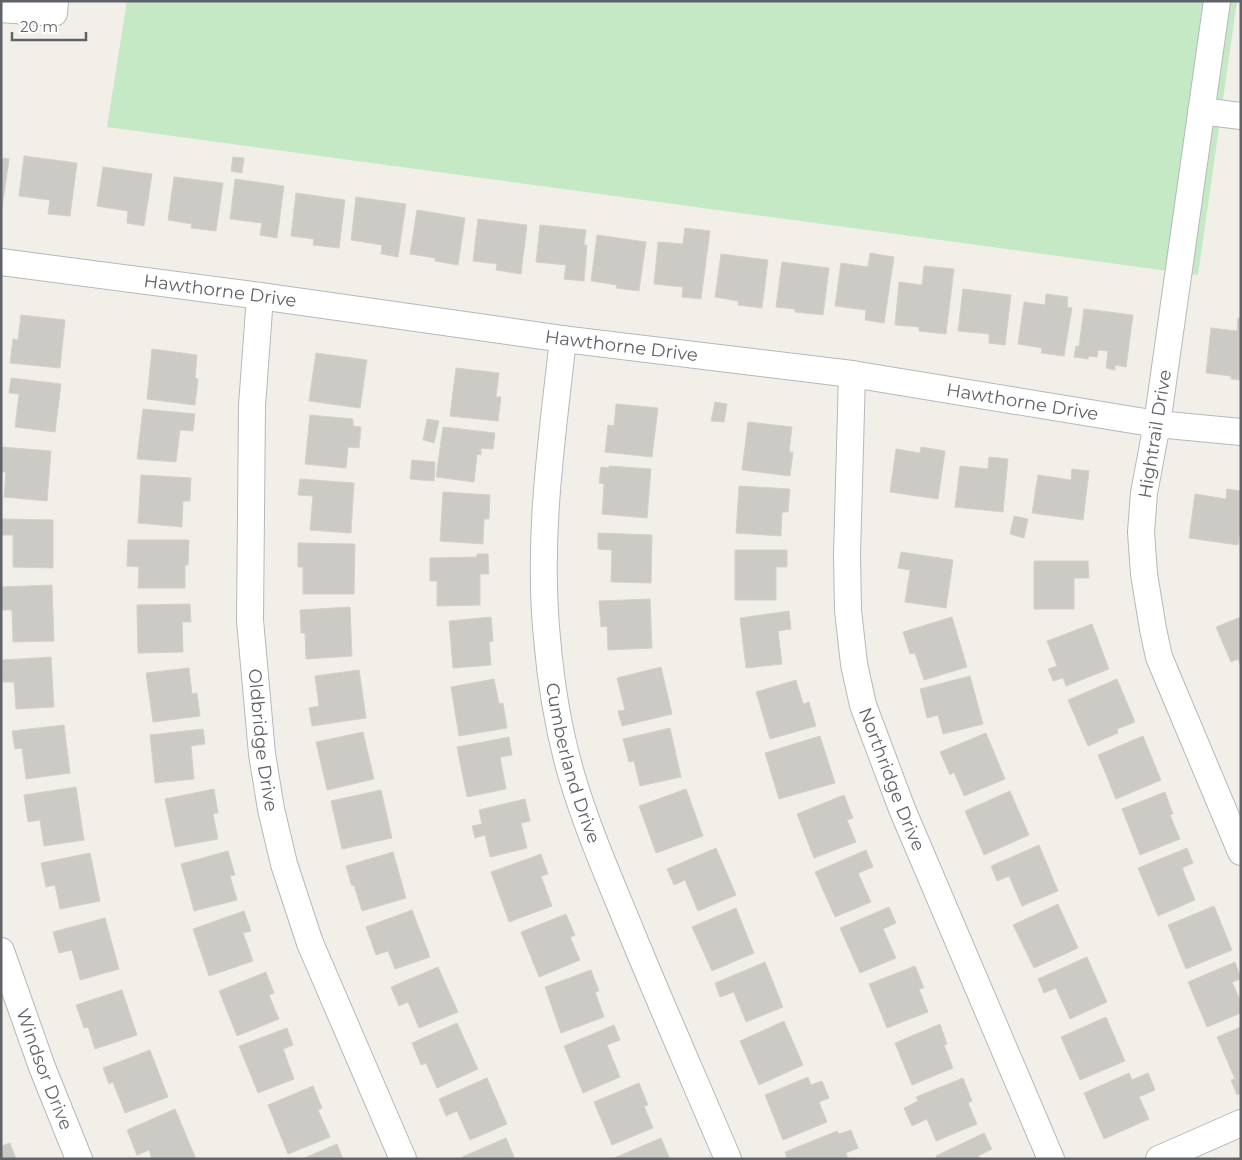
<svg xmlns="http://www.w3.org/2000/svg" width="1242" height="1160" viewBox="0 0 1242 1160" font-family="Montserrat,sans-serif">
<rect width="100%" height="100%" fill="#f1efe8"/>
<path fill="#c5e8c5" d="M127 1H1237L1198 275 107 127Z"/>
<g fill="#cccac5" stroke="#d6d1c6">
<path d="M24 156 77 163 70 216 48 214 50 200 19 196Z"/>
<path d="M233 157 244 158 242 173 231 171Z"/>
<path d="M1 158 9 159 2 208 1 207Z"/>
<path d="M103 167 152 174 144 226 127 223 128 211 97 206Z"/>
<path d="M174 177 223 183 216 231 191 228 192 224 168 220Z"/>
<path d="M235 179 284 186 277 238 260 235 262 223 230 219Z"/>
<path d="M296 193 345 200 339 248 313 245 314 239 291 236Z"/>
<path d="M356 197 406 204 398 257 381 254 382 245 351 240Z"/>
<path d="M417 210 465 218 458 265 435 261V258L410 254Z"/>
<path d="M478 219 527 225 521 274 496 270 497 264 473 261Z"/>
<path d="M540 225 586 230 584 245H587L584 281 564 279 566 265 536 262Z"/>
<path d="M685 228 710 231 701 299 682 297 683 287 654 284 658 242 683 244Z"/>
<path d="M597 235 646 242 639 291 616 288 617 285 591 281Z"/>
<path d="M870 253 894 257 884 323 865 320 866 310 835 306 841 263 868 267Z"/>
<path d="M721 254 768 260 762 308 738 305V301L715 297Z"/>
<path d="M782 262 829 268 823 315 795 312V309L776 307Z"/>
<path d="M924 266 954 269 946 334 919 331V327L895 325 899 282 922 285Z"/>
<path d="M963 289 1011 295 1005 345 989 343V334L958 331Z"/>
<path d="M1046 294 1068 297 1067 307 1072 308 1064 356 1041 353 1042 348 1018 344 1024 302 1045 305Z"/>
<path d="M1084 309 1133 315 1126 367 1115 365V370L1106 368 1108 351 1098 350 1097 357 1089 356 1088 359 1074 357 1076 346H1079Z"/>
<path d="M21 315 65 320 60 368 10 363 13 339 18 340Z"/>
<path d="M1238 318H1241V380L1231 379V376L1206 373 1211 328 1237 331Z"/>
<path d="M152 349 197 355 195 378 198 379 195 405 147 399Z"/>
<path d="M316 353 367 360 360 408 309 401Z"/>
<path d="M456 368 499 373 496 397H501L498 421 450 416Z"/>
<path d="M11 378 61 384 55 432 15 427 19 394 9 393Z"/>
<path d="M715 402 727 404 724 422 711 421Z"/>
<path d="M616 404 658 408 652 457 605 452 608 425 614 426Z"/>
<path d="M143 409 195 414 193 431 180 430 176 462 137 459Z"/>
<path d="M310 415 353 419V426L361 427 359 448 348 447 346 468 305 464Z"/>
<path d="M427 419 439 421 434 443 423 440Z"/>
<path d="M748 422 792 427 789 452H793L790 476 742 470Z"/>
<path d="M443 427 495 433 493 449 481 448V455L477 454 474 482 436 477Z"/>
<path d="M1 447 51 451 47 501 4 497 6 472H1Z"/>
<path d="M921 447 945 451 938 499 890 492 896 449 920 453Z"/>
<path d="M989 457 1008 459 1003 512 955 507 960 466 988 469Z"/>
<path d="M412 460 435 462 434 481 410 479Z"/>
<path d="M609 466 651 469 647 518 602 514 604 484 599 483 601 467 609 468Z"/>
<path d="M1072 469 1089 471 1083 520 1032 513 1038 475 1071 480Z"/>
<path d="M141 475 191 478 190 501H183L182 527 138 523Z"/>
<path d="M300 479 354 483 351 533 310 530 313 496 298 495Z"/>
<path d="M739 486 790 489 788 512H782L781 536 736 533Z"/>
<path d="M1227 489 1241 491V523L1238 545 1189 538 1195 494 1226 499Z"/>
<path d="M443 492 490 495 489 519H484L483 544 440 541Z"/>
<path d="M1014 516 1028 519 1024 538 1010 534Z"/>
<path d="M1 519 53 520V568L13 567V535H1Z"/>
<path d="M598 533 652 535 651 583 611 582 612 550 598 549Z"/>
<path d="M128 540H189L188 565H185V588H138L139 567 127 566Z"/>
<path d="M298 543 355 544 354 594H303V567H298Z"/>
<path d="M735 550H787V567H776V600H735Z"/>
<path d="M901 552 953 560 946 608 905 602 910 570 898 568Z"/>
<path d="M477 554H488L489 574H480V605L437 606V581H430V558L477 557Z"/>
<path d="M1034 561H1088L1089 578H1074V609H1034Z"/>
<path d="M52 585 54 641 13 642 12 610H1V587Z"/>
<path d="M650 599 652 648 608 650 607 626 601 627 599 601Z"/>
<path d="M190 604 191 622H182L183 652 138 653 137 605Z"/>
<path d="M350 607 352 656 306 659 305 633H301L300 610Z"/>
<path d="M789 611 791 629 778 631 782 664 746 668 740 618Z"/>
<path d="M491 617 493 641 489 642 491 665 453 668 449 621Z"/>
<path d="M952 617 967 667 924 680 915 653 910 654 903 632Z"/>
<path d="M1241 617V666L1238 659 1231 662 1216 627Z"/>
<path d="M1092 624 1109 669 1066 686 1063 678 1053 681 1048 669 1057 666 1047 641Z"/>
<path d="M51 657 54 707 16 709 14 682H3L2 660Z"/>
<path d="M661 667 672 714 622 726 618 711 625 710 617 678Z"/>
<path d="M189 668 192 694 197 693 200 716 153 722 146 673Z"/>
<path d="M359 670 366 718 312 726 309 708 319 706 315 676Z"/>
<path d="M970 676 983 724 943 734 938 715 927 718 920 689Z"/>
<path d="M494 679 499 704 503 703 507 728 459 736 451 687Z"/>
<path d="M1117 679 1135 722 1117 729 1118 733 1088 746 1068 700Z"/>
<path d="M796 680 803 704 809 702 816 726 770 739 756 692Z"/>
<path d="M64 725 70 773 26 779 22 748 15 749 12 731Z"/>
<path d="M670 728 681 777 640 786 634 761 629 762 623 739Z"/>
<path d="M203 729 205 744 191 746 194 779 155 783 150 735Z"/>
<path d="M363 732 374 779 327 790 316 742Z"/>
<path d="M986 733 1005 779 964 796 954 772 950 775 940 752Z"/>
<path d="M820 736 835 783 779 799 765 753Z"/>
<path d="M1143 736 1161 780 1116 799 1098 755Z"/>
<path d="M509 737 512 755 500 757 506 789 467 797 457 747Z"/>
<path d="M76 787 84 840 44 846 40 820 28 822 24 795Z"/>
<path d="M214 789 218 813 213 814 218 839 175 847 165 799Z"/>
<path d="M686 789 703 836 656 853 639 806Z"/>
<path d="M381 790 392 838 342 849 331 801Z"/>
<path d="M1010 791 1029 835 984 855 965 811Z"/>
<path d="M1165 792 1173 814 1170 815 1180 839 1140 855 1122 809Z"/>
<path d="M844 795 853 818 847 820 856 842 814 858 797 814Z"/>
<path d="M525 799 530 821 521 823 527 848 490 857 485 835 475 838 472 826 482 824 479 810Z"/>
<path d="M1039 845 1058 891 1022 906 1009 876 997 881 991 866Z"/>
<path d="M716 848 736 895 698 911 685 880 674 885 667 869Z"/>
<path d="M1187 848 1193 863 1182 868 1195 900 1158 916 1138 868Z"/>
<path d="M866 850 873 867 858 873 871 902 835 917 815 872Z"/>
<path d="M228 851 235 875 230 876 237 900 194 911 181 864Z"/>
<path d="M393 852 406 898 362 911 354 885 352 886 346 866Z"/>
<path d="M90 853 100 901 60 909 55 885 46 887 41 863Z"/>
<path d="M541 854 548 874 541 876 552 906 509 922 491 872Z"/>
<path d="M1058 904 1078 948 1034 968 1013 925Z"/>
<path d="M1214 906 1232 950 1186 969 1168 925Z"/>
<path d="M889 907 896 923 883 929 896 958 860 973 840 928Z"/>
<path d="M736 908 754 953 712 971 692 927Z"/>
<path d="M412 910 430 957 395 969 388 951 376 955 366 927Z"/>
<path d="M244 911 251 931 243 933 253 961 209 976 193 929Z"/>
<path d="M566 914 575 935 570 937 580 960 539 977 521 932Z"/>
<path d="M105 918 119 969 80 980 72 950 59 953 53 932Z"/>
<path d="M1087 957 1107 1002 1070 1019 1056 988 1044 993 1038 979Z"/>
<path d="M765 962 783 1007 746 1022 734 992 720 997 715 983Z"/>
<path d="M1235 962 1241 979 1232 982 1241 1002V1013L1207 1027 1188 982Z"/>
<path d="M915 966 924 988 919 989 928 1012 887 1028 869 984Z"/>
<path d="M438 967 458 1012 419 1028 408 1002 399 1006 391 987Z"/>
<path d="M591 970 599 991 595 992 604 1017 561 1033 545 987Z"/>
<path d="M266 972 274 993 269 995 279 1019 237 1036 219 991Z"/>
<path d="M122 990 137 1035 95 1049 88 1027 84 1028 76 1005Z"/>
<path d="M1106 1017 1125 1061 1080 1080 1061 1037Z"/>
<path d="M784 1021 803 1065 759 1085 740 1041Z"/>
<path d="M457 1023 478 1069 437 1088 426 1063 421 1065 412 1043Z"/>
<path d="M940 1024 947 1044 944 1045 953 1068 912 1085 895 1043Z"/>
<path d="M614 1025 620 1040 607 1045 620 1077 583 1093 564 1046Z"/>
<path d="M1241 1027V1093L1237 1095 1231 1080 1235 1079 1217 1037Z"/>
<path d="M287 1028 293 1045 283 1049 294 1079 258 1093 239 1046Z"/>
<path d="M150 1050 168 1097 125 1113 113 1082 109 1084 103 1068Z"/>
<path d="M1129 1073 1132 1080 1148 1073 1155 1090 1139 1097 1149 1119 1104 1139 1084 1093Z"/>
<path d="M808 1077 811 1085 822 1081 829 1098 819 1102 827 1122 783 1140 765 1095Z"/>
<path d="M487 1078 507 1124 470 1140 457 1111 446 1116 439 1099Z"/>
<path d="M963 1078 972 1101 968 1103 977 1124 936 1141 927 1119 912 1126 904 1108 918 1101 916 1097Z"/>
<path d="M639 1083 648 1105 644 1106 653 1128 612 1145 594 1102Z"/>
<path d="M313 1086 322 1108 318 1110 330 1137 288 1154 268 1105Z"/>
<path d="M175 1109 196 1159H152L149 1150 137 1155 127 1130Z"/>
<path d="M851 1130 858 1148 846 1153 848 1159H787L785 1152 837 1131 839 1134Z"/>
<path d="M984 1133 992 1149 978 1156 980 1159H937L936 1156Z"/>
<path d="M506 1138 515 1159H463L462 1157Z"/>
<path d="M661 1138 669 1157 665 1159H612Z"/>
<path d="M10 1143 16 1159H1V1146Z"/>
<path d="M337 1144 343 1159H302Z"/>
</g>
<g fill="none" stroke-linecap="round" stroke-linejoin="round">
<g stroke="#b5b8bc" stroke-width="28">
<g id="minor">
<path d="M1217 1 1157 424 1144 493 1141 532 1144 574 1153 629 1159 657 1241 852"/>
<path d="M1 9 54 13 55 1"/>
<path d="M1201 111 1241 116"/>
<path id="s1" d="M1 262 260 296 563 339 852 374 1157 424 1241 432"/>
<path id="s2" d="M260 296 252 406 250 620 262 754 271 809 284 864 310 943 403 1159"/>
<path id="s3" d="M563 339C552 440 537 536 547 638 551 685 559 733 572 777 588 831 611 882 632 934 663 1009 696 1084 728 1159"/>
<path id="s4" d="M852 374 847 555 848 610 854 664 863 705 902 809 1051 1159"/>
<path id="s5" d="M1 951 42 1067 79 1159"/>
<path d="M1159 1159 1241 1123"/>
</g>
</g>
<use href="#minor" stroke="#fff" stroke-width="26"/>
</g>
<g text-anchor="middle" stroke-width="4.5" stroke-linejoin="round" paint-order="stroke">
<g font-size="18" fill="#5f6368" stroke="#fff">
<text dy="6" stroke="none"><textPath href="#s1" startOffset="221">Hawthorne Drive</textPath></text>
<text dy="6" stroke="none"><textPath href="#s1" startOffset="626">Hawthorne Drive</textPath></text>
<text dy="6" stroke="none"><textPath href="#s1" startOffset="1031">Hawthorne Drive</textPath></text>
<text transform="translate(1155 434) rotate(-81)" y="6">Hightrail Drive</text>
<text dy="6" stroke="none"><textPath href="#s2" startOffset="445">Oldbridge Drive</textPath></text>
<text dy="6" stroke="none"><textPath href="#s3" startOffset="428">Cumberland Drive</textPath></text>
<text dy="6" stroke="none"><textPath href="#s4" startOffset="412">Northridge Drive</textPath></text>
<text dy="6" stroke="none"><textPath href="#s5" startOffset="126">Windsor Drive</textPath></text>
</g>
</g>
<rect width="1242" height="1160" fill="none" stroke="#5f6368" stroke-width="5"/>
<path d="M12 32v8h74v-8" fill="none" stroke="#5f6368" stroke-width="2.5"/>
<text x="20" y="32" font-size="15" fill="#5f6368" stroke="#ffffff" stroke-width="4" paint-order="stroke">20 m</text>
</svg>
